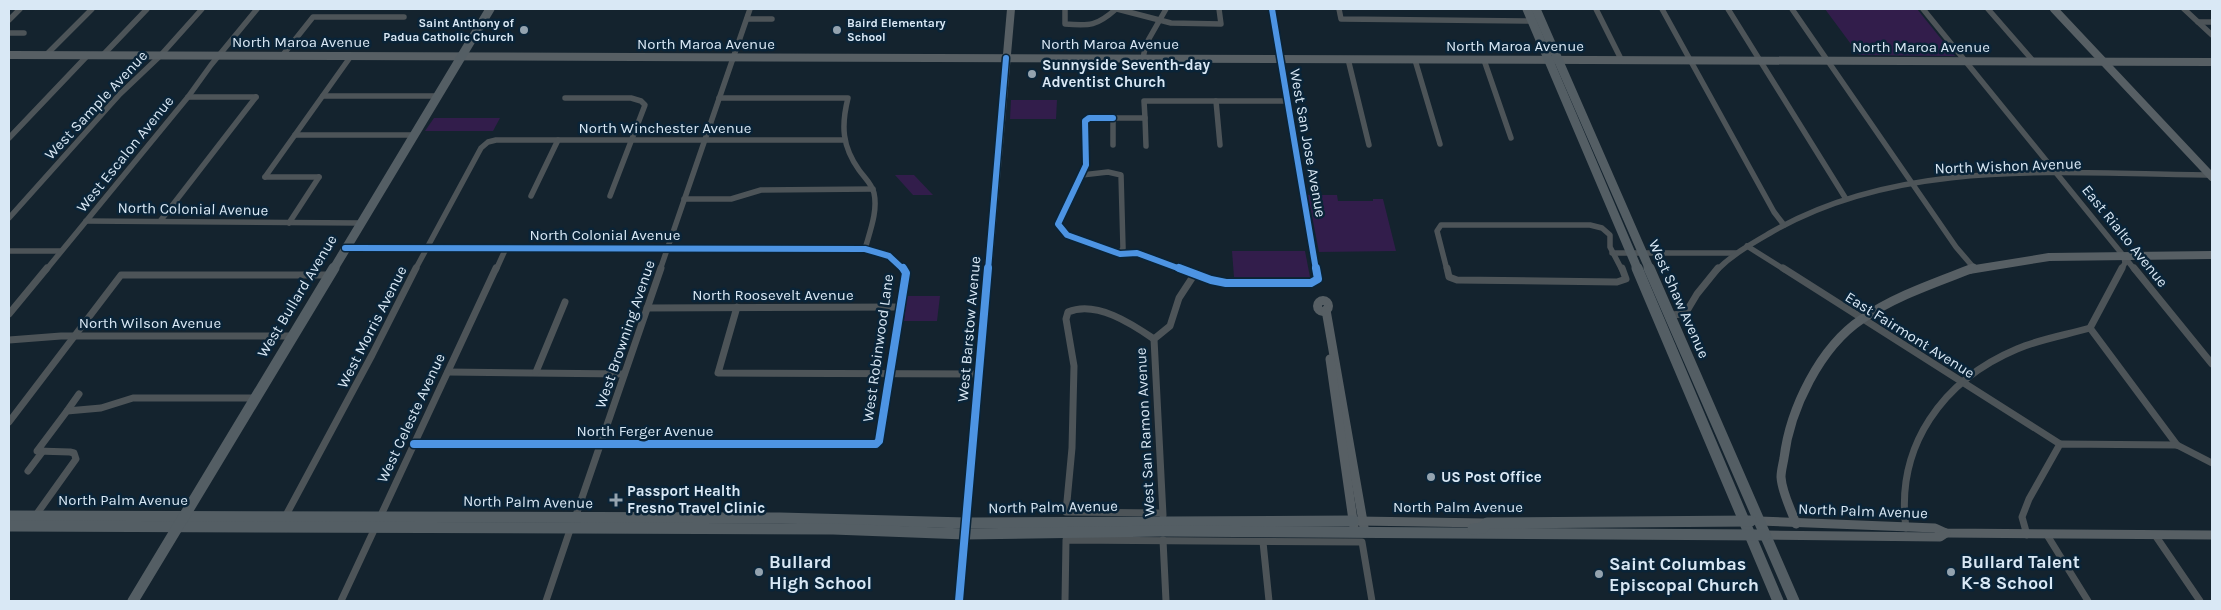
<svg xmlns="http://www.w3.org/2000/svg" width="2221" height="610" viewBox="0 0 2221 610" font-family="Karla,sans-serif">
<rect width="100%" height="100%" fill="#14232e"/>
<g fill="#321d4b">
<path d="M1825 9H1917L1955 56 1859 55Z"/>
<path d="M1011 100H1057L1056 119H1010Z"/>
<path d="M434 118H500L493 131H425Z"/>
<path d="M895 175H914L933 195H913Z"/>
<path d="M1308 195H1337L1338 201H1373V199H1383L1396 251 1319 252Z"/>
<path d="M1232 251H1305L1310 277H1234Z"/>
<path d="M907 296H940L937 321H904Z"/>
</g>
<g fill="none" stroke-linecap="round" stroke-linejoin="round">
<g stroke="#4d5458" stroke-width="5.5">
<path d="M1065 9V24C1090 26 1097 26 1116 9"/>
<path d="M1117 9 1171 23 1221 24 1219 9"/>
<path d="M1272 9 1316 270"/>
<path d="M1339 9 1341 19 1534 21"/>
<path d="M1596 9 1621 59"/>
<path d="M1662 9 1774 212 1784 225"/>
<path d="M1728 9 1846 199"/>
<path d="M1792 9 1956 247 1974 268"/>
<path d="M1923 9 2135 270"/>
<path d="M1988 9 2034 62"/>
<path d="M2184 9 2212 35"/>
<path d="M747 19H772"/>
<path d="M9 20 20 9"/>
<path d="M2198 22H2212"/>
<path d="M9 33H24"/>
<path d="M46 55 92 9"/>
<path d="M103 55 147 9"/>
<path d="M282 56 313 17H404"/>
<path d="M1143 58 1146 44 1166 9"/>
<path d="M1348 59 1369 145"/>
<path d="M1415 60 1440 144"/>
<path d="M1484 60 1511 138"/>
<path d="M323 96H437"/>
<path d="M188 97H256"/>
<path d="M565 98H631L641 101 645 105 610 196"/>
<path d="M719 98H848C841 126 842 146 859 170 864 177 872 184 874 193 878 211 870 231 865 249"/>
<path d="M1216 101 1220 145"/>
<path d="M1113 118H1089L1085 121 1086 165 1058 224 1067 235 1120 254 1137 253 1183 270"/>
<path d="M1145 118 1146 146"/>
<path d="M295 135H413"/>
<path d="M9 138 88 55"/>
<path d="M1113 145V118H1145L1144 101H1287"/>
<path d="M1082 175 1108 172 1121 175 1123 248 1120 254"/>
<path d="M265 177 351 56"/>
<path d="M265 177H319"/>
<path d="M531 196 558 140"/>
<path d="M684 199H731L761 190 873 189"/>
<path d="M9 218 120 94 160 56 202 9"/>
<path d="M161 220 256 97"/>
<path d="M86 221 360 223"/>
<path d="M289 223 319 177"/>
<path d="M1747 246 1785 270"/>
<path d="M345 248 865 249 889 256 904 270"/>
<path d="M9 251H60"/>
<path d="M1612 253H1736"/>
<path d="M46 270 188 97 211 65 257 9"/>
<path d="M415 270 481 148 488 142 496 140H843"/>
<path d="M496 270 506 248"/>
<path d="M660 270 750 9"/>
<path d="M1447 270 1437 231 1441 225H1590L1602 228 1610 235V247L1622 270"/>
<path d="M1717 270C1733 254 1751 244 1770 233 1901 156 2066 174 2212 175"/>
<path d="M2121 270 2125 263 2124 256"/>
</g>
<g stroke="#4d5458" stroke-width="7">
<path d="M1179 268 1211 280 1226 283H1311L1318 279 1316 268"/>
<path d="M1447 268 1449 277 1457 280 1617 282 1626 279 1622 268"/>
<path d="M1783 268 2060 444"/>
<path d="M2134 268 2212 364"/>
<path d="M737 307 718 373 979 374"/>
<path d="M647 308 900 307"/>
<path d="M9 314 47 268"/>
<path d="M1670 315 1685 314 1697 294 1718 268"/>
<path d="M2090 328 2177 445"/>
<path d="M1154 339C1132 324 1096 300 1068 312L1066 319 1074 366 1072 448 1066 512 1162 513"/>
<path d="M9 340 61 336H292"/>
<path d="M448 372 624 374"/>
<path d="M536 372 565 302"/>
<path d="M67 411 79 394"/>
<path d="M9 422 121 275H329"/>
<path d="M414 444H876L879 441 906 273 903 268"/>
<path d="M28 471 43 451"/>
<path d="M36 515 76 459 74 453 70 452 37 451 67 411 101 408 133 398H255"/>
<path d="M1163 515 1154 339 1170 326 1179 298 1194 275"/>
<path d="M285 517 372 355 416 268"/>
<path d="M575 518 661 268"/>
<path d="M1906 528C1895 446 1943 380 2017 349 2040 339 2066 335 2090 328L2122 268"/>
<path d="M2027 535 2022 517 2029 499 2060 444 2177 445 2212 463"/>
<path d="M2047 535 2088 601"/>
<path d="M2155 535 2200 601"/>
<path d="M1163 540 1166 601"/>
<path d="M1263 542 1269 601"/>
<path d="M341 601 496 268"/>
<path d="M546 601 571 527"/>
<path d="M1065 601 1066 540 1362 542 1372 601"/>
</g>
<g stroke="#575f64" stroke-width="8">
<path d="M2054 9 2212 177"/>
<path d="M9 55 2212 62"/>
<path d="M988 270 1011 9"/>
<path d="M1969 270 2049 257 2212 255"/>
</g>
<g stroke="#575f64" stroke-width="9">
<circle cx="1323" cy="306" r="5.5"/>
<path d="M1326 310 1365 533"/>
<path d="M1330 359 1354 527"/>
<path d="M1358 521 1487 523"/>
<path d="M1759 521 1935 528 1946 533 2212 535"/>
<path d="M1796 524C1791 509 1782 493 1781 477 1781 471 1783 464 1784 458 1790 409 1820 347 1862 319 1895 296 1935 283 1973 268"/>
<path d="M1765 535 1940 537 1946 533"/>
<path d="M959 601 988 268"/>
</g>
<g stroke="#545e64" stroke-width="9">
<path d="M1527 9 1638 270"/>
<path d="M1536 9 1650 270"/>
<path d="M333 270 490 9"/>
</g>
<g stroke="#545e64" stroke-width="11">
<path d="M1637 268 1778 601"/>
<path d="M1649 268 1794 601"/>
<path d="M9 516 780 518 966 523 1353 521"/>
<path d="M9 526 833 529 965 534 1163 531 1765 535"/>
<path d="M1473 529 1483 528 1487 523 1751 521"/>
<path d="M133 601 334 268"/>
</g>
<g stroke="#0a2438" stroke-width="9">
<g id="cycleway-far1">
<path d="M1272 9 1316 270"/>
<path d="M1113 118H1089L1085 121 1086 165 1058 224 1067 235 1120 254 1137 253 1183 270"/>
<path d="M345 248 865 249 889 256 904 270"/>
<path d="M988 270 1006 58"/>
</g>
</g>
<g stroke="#0a2438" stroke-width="11">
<g id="cycleway">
<path d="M1179 268 1211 280 1226 283H1311L1318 279 1316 268"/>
<path d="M414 444H876L879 441 906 273 903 268"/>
<path d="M959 601 988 268"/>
</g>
</g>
<use href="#cycleway-far1" stroke="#4d94e3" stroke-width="6"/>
<use href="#cycleway" stroke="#4d94e3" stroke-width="8"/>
</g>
<g fill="#94a3af" stroke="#0a2438" stroke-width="2">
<circle cx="524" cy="30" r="5"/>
<circle cx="837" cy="30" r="5"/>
<circle cx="1032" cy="74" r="5"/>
<circle cx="1431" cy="477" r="5"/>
<path d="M613.5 492.5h5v5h5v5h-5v5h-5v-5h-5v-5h5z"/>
<circle cx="759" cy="572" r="5"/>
<circle cx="1951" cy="572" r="5"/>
<circle cx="1599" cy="574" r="5"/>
</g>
<g text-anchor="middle" stroke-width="5" stroke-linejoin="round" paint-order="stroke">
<g font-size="12" font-weight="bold" fill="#d9e8f5" stroke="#0a2438" text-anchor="end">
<text x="514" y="27">Saint Anthony of<tspan x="514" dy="14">Padua Catholic Church</tspan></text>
<text x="847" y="27" text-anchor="start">Baird Elementary<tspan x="847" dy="14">School</tspan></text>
</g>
<g font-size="15" fill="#d9e8f5" stroke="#0a2438">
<text x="301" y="47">North Maroa Avenue</text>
<text x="706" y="49">North Maroa Avenue</text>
<text x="1110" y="49">North Maroa Avenue</text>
<text x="1515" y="51">North Maroa Avenue</text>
<text x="1921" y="52">North Maroa Avenue</text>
<text transform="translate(96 105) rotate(-47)" y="5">West Sample Avenue</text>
<text x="665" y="133">North Winchester Avenue</text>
<text transform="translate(1308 143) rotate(80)" y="5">West San Jose Avenue</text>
<text transform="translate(125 154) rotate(-51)" y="5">West Escalon Avenue</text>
<text transform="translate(2008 166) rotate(-2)" y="5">North Wishon Avenue</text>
<text transform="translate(193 209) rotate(1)" y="5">North Colonial Avenue</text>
<text x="605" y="240">North Colonial Avenue</text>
<text transform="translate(2125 236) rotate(51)" y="5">East Rialto Avenue</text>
<text x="773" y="300">North Roosevelt Avenue</text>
<text transform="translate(297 296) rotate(-59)" y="5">West Bullard Avenue</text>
<text transform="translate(1679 299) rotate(66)" y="5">West Shaw Avenue</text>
<text x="150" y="328">North Wilson Avenue</text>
<text transform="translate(372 327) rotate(-63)" y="5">West Morris Avenue</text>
<text transform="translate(969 329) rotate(-85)" y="5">West Barstow Avenue</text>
<text transform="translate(625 334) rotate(-71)" y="5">West Browning Avenue</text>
<text transform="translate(1910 335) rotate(32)" y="5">East Fairmont Avenue</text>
<text transform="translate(878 348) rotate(-82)" y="5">West Robinwood Lane</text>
<text transform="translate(411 418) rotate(-65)" y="5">West Celeste Avenue</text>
<text x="645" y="436">North Ferger Avenue</text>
<text transform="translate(1145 432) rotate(-93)" y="5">West San Ramon Avenue</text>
<text x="123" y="505">North Palm Avenue</text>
<text transform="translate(528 502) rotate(1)" y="5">North Palm Avenue</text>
<text transform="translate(1053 507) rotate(-1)" y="5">North Palm Avenue</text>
<text x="1458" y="512">North Palm Avenue</text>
<text transform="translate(1863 511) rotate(2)" y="5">North Palm Avenue</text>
</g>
<g font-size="15" font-weight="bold" fill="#d9e8f5" stroke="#0a2438" text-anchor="start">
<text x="1042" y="70">Sunnyside Seventh-day<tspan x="1042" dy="17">Adventist Church</tspan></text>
<text x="1441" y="482">US Post Office</text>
<text x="627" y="496">Passport Health<tspan x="627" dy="17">Fresno Travel Clinic</tspan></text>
</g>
<g font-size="18" font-weight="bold" fill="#d9e8f5" stroke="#0a2438" text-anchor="start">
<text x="769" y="568">Bullard<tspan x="769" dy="21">High School</tspan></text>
<text x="1961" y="568">Bullard Talent<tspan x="1961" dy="21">K-8 School</tspan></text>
<text x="1609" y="570">Saint Columbas<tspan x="1609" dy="21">Episcopal Church</tspan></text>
</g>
</g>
<rect width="2221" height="610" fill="none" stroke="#d9e8f5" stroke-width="20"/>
</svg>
